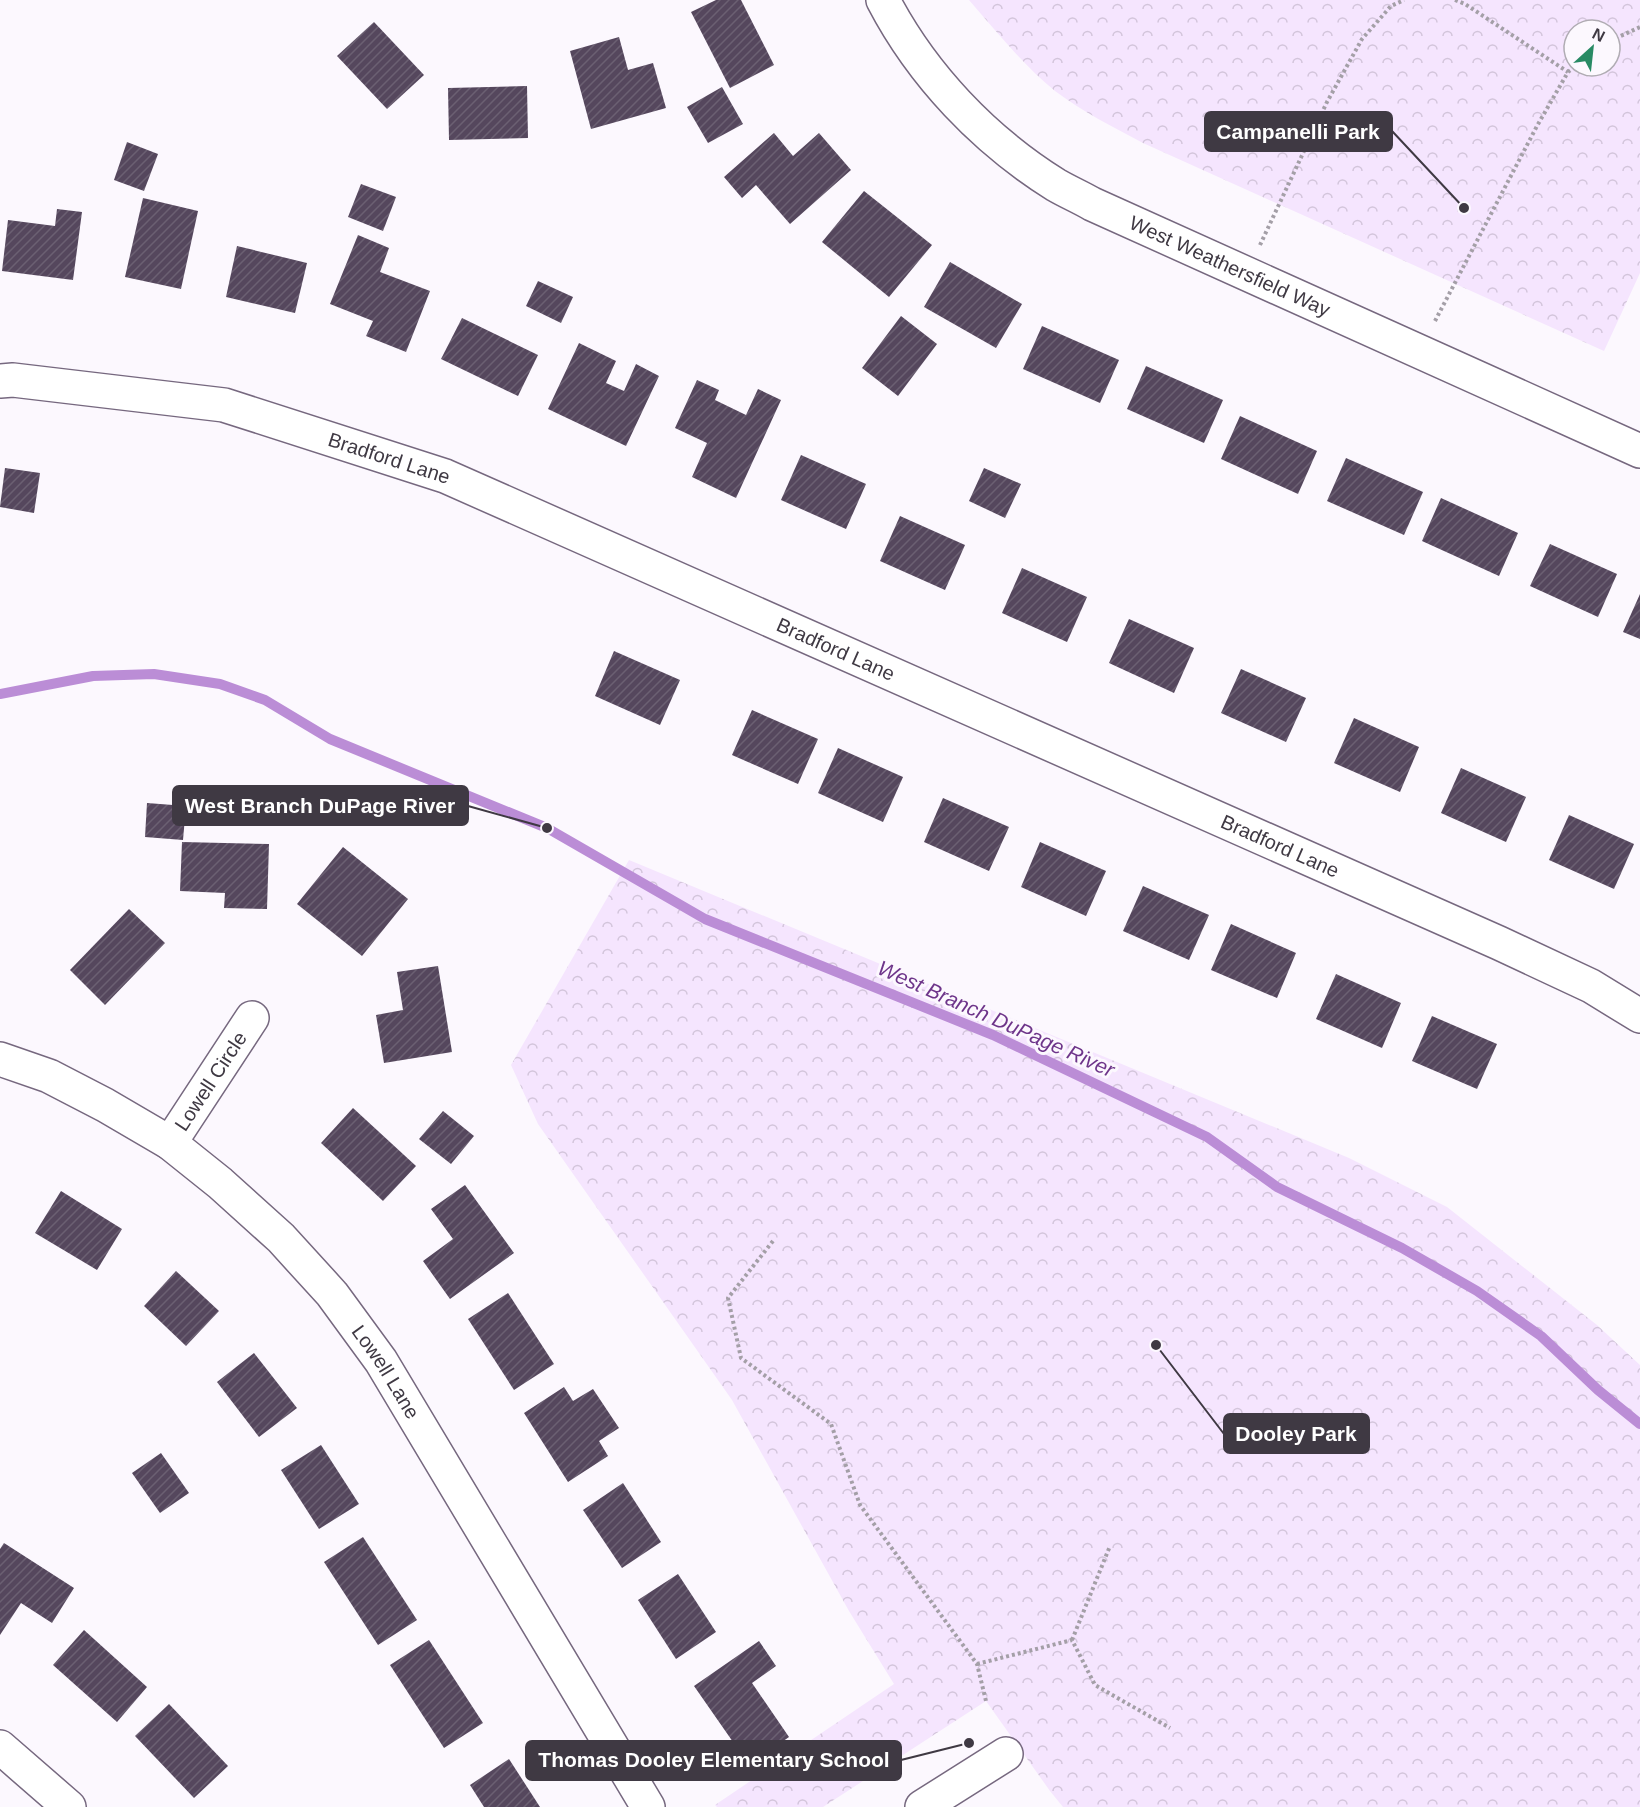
<svg xmlns="http://www.w3.org/2000/svg" width="1640" height="1807" viewBox="0 0 1640 1807" font-family="Arial,sans-serif">
<defs>
<pattern id="park-crowns" width="20" height="18" patternUnits="userSpaceOnUse" patternTransform="scale(1.5)"><rect width="20" height="18" fill="#f5e5fe"/><path d="M2 6a3 3 0 1 1 6 0M12 15a3 3 0 1 1 6 0" fill="none" stroke="#d3c5db"/></pattern>
<pattern id="building-hatch" width="6" height="6" patternUnits="userSpaceOnUse" patternTransform="scale(1.5)"><rect width="6" height="6" fill="#55475d"/><path d="M-1 1l2-2M0 6l6-6M5 7l2-2" fill="none" stroke="#6b6072"/></pattern>
</defs>
<rect width="100%" height="100%" fill="#fcf8fe"/>
<g fill="url(#park-crowns)" fill-rule="evenodd">
<path d="M969 0H1640V273L1604 351 1143 143C1113 127 1083 112 1055 91 1023 65 996 31 969 0ZM1574 30H1610V66H1574Z"/>
<path d="M629 860 1349 1158 1447 1207 1597 1325 1640 1365V1807H1063L1050 1791 986 1701 823 1807H717L715 1805 894 1684 849 1611 732 1400 538 1124 511 1065Z"/>
</g>
<g fill="none" stroke-linecap="round" stroke-linejoin="round">
<path stroke="#bb8dd6" stroke-width="10" d="M0 694 93 676 154 674 220 684 265 700 330 739 547 828 705 919 993 1035 1207 1137 1277 1187 1402 1248 1477 1291 1541 1336 1598 1390 1640 1424"/>
</g>
<g fill="url(#building-hatch)">
<path d="M716 0H741L774 65 730 88 691 12Z"/>
<path d="M374 22 424 75 387 109 337 56Z"/>
<path d="M619 37 628 70 653 63 666 108 591 129 570 51Z"/>
<path d="M527 86 528 138 449 140 448 88Z"/>
<path d="M722 87 743 124 708 143 687 107Z"/>
<path d="M774 133 793 156 819 133 851 170 790 224 756 185 742 198 724 177Z"/>
<path d="M127 142 158 154 144 191 114 180Z"/>
<path d="M361 184 396 197 383 231 348 217Z"/>
<path d="M864 191 932 245 889 297 822 242Z"/>
<path d="M143 198 198 211 181 289 125 277Z"/>
<path d="M57 209 82 212 73 280 2 271 8 220 55 226Z"/>
<path d="M358 235 389 248 380 272 430 291 406 352 366 336 373 321 330 304Z"/>
<path d="M237 246 307 263 295 313 226 297Z"/>
<path d="M950 262 1022 304 996 348 924 307Z"/>
<path d="M538 281 573 297 561 323 526 306Z"/>
<path d="M901 316 937 344 898 396 862 368Z"/>
<path d="M462 318 538 355 518 396 441 359Z"/>
<path d="M1042 326 1119 360 1100 403 1023 369Z"/>
<path d="M579 343 616 361 606 383 624 391 636 364 659 376 626 446 548 409Z"/>
<path d="M1146 366 1223 400 1204 443 1127 409Z"/>
<path d="M697 380 719 390 715 400 746 415 758 389 781 400 736 498 692 477 707 443 675 428Z"/>
<path d="M1240 416 1317 451 1298 494 1221 459Z"/>
<path d="M801 455 866 484 846 529 781 500Z"/>
<path d="M1346 458 1423 492 1404 535 1327 501Z"/>
<path d="M5 468 40 473 34 513 0 507Z"/>
<path d="M984 468 1021 484 1005 518 969 501Z"/>
<path d="M1441 498 1518 533 1499 576 1422 541Z"/>
<path d="M900 516 965 545 945 590 880 561Z"/>
<path d="M1550 544 1617 574 1598 617 1530 586Z"/>
<path d="M1022 568 1087 597 1067 642 1002 613Z"/>
<path d="M1640 594V639L1623 632Z"/>
<path d="M1129 619 1194 648 1174 693 1109 663Z"/>
<path d="M614 651 680 680 660 725 595 696Z"/>
<path d="M1241 669 1306 698 1286 742 1221 713Z"/>
<path d="M752 710 818 739 798 784 732 755Z"/>
<path d="M1354 718 1419 747 1400 792 1334 763Z"/>
<path d="M838 748 903 777 883 822 818 793Z"/>
<path d="M1461 768 1526 797 1506 842 1441 813Z"/>
<path d="M943 798 1009 827 989 871 924 842Z"/>
<path d="M147 803 186 806 183 840 145 837Z"/>
<path d="M1569 815 1634 844 1614 889 1549 860Z"/>
<path d="M182 842 269 844 267 909 224 908 225 893 180 891Z"/>
<path d="M1040 842 1106 871 1086 916 1021 887Z"/>
<path d="M343 847 408 899 362 956 297 904Z"/>
<path d="M1143 886 1209 915 1189 960 1123 931Z"/>
<path d="M129 909 165 943 105 1005 70 970Z"/>
<path d="M1231 924 1296 953 1277 998 1211 970Z"/>
<path d="M438 966 452 1052 384 1063 376 1015 403 1010 397 972Z"/>
<path d="M1336 974 1401 1003 1382 1048 1316 1019Z"/>
<path d="M1432 1016 1497 1044 1477 1089 1412 1061Z"/>
<path d="M353 1108 416 1166 383 1201 321 1143Z"/>
<path d="M443 1111 474 1136 451 1164 419 1139Z"/>
<path d="M465 1185 514 1253 450 1299 423 1261 453 1239 431 1209Z"/>
<path d="M61 1191 122 1229 97 1270 35 1233Z"/>
<path d="M176 1271 219 1311 186 1346 144 1306Z"/>
<path d="M508 1293 554 1364 514 1390 468 1319Z"/>
<path d="M254 1353 297 1408 259 1437 217 1382Z"/>
<path d="M564 1387 573 1401 593 1389 619 1428 599 1441 608 1456 568 1482 524 1413Z"/>
<path d="M321 1445 359 1504 319 1529 281 1470Z"/>
<path d="M161 1453 189 1493 160 1513 132 1473Z"/>
<path d="M623 1483 661 1542 622 1568 583 1510Z"/>
<path d="M363 1537 417 1620 378 1645 324 1562Z"/>
<path d="M4 1543 74 1588 52 1623 21 1603 0 1635V1549Z"/>
<path d="M678 1574 716 1632 676 1659 638 1600Z"/>
<path d="M84 1630 147 1687 117 1722 53 1665Z"/>
<path d="M429 1640 483 1723 444 1748 390 1665Z"/>
<path d="M759 1641 776 1666 752 1683 789 1737 749 1765 694 1686Z"/>
<path d="M169 1704 228 1766 194 1798 135 1736Z"/>
<path d="M509 1759 540 1807H484L470 1785Z"/>
</g>
<g fill="none" stroke-linecap="round" stroke-linejoin="round">
<g stroke="#76687f" stroke-width="36">
<g id="minor">
<path id="s1" d="M883 0C922 75 984 140 1056 185 1068 192 1080 197 1092 204L1640 451"/>
<path id="s2" d="M0 381 13 380 224 405 445 476 1499 943 1591 986 1640 1016"/>
<path id="s3" d="M0 1059 49 1076 105 1105 170 1143 220 1183 281 1238 332 1294 381 1361 648 1807"/>
<path id="s4" d="M170 1143 252 1018"/>
<path d="M0 1747 69 1807"/>
<path d="M922 1807 1006 1754"/>
</g>
</g>
<g stroke="#a49fa7" stroke-width="4" stroke-dasharray="3 3" stroke-linecap="butt">
<path d="M1455 0 1465 4 1568 72"/>
<path d="M1610 41 1640 27"/>
<path d="M1260 245 1327 102 1362 39 1391 6 1404 0"/>
<path d="M1435 321 1537 126 1568 72 1576 66"/>
<path d="M773 1241 728 1298 741 1358 831 1424 860 1505 977 1664 986 1701"/>
<path d="M1072 1640 1110 1546"/>
<path d="M977 1664 1072 1640 1095 1685 1170 1728"/>
</g>
<use href="#minor" stroke="#fff" stroke-width="33"/>
</g>
<g text-anchor="middle" stroke-width="6" stroke-linejoin="round" paint-order="stroke">
<g font-size="20" fill="#3f3943" stroke="#fcf8fe">
<text dy="7" stroke="none"><textPath href="#s1" startOffset="448">West Weathersfield Way</textPath></text>
<text dy="7" stroke="none"><textPath href="#s2" startOffset="399">Bradford Lane</textPath></text>
<text dy="7" stroke="none"><textPath href="#s2" startOffset="885">Bradford Lane</textPath></text>
<text dy="7" stroke="none"><textPath href="#s2" startOffset="1371">Bradford Lane</textPath></text>
<text dy="7" stroke="none"><textPath href="#s4" startOffset="74">Lowell Circle</textPath></text>
<text dy="7" stroke="none"><textPath href="#s3" startOffset="507">Lowell Lane</textPath></text>
</g>
<g font-size="21" font-style="italic" fill="#6e358a" stroke="#fcf8fe">
<text transform="translate(996 1019) rotate(24)" y="7">West Branch DuPage River</text>
</g>
</g>
<path fill="none" stroke="#3f3943" stroke-width="2" d="M1464 208L1392 131M547 828L468 806M1156 1345L1224 1434M969 1743L901 1760"/>
<g fill="#3f3943" stroke="#fcf8fe" stroke-width="2">
<circle cx="1464" cy="208" r="6"/>
<circle cx="547" cy="828" r="6"/>
<circle cx="1156" cy="1345" r="6"/>
<circle cx="969" cy="1743" r="6"/>
</g>
<g fill="#3f3943" stroke="#3f3943" stroke-width="2">
<rect x="1205" y="112" width="187" height="39" rx="6"/>
<rect x="173" y="786" width="295" height="39" rx="6"/>
<rect x="1224" y="1414" width="145" height="39" rx="6"/>
<rect x="526" y="1741" width="375" height="39" rx="6"/>
</g>
<g font-size="21" text-anchor="middle" font-weight="bold" fill="#fff">
<text x="1298" y="139">Campanelli Park</text>
<text x="320" y="813">West Branch DuPage River</text>
<text x="1296" y="1441">Dooley Park</text>
<text x="714" y="1767">Thomas Dooley Elementary School</text>
</g>
<g transform="translate(1592 48) rotate(27)"><circle r="28" fill="#fcf8fe" stroke="#b0acb3" stroke-width="1.5"/>
<path d="M0-4.5L10 22L0 15L-10 22Z" fill="#288a64"/>
<text y="-9" font-size="16" font-weight="bold" text-anchor="middle" fill="#3f3943">N</text>
</g>
</svg>
